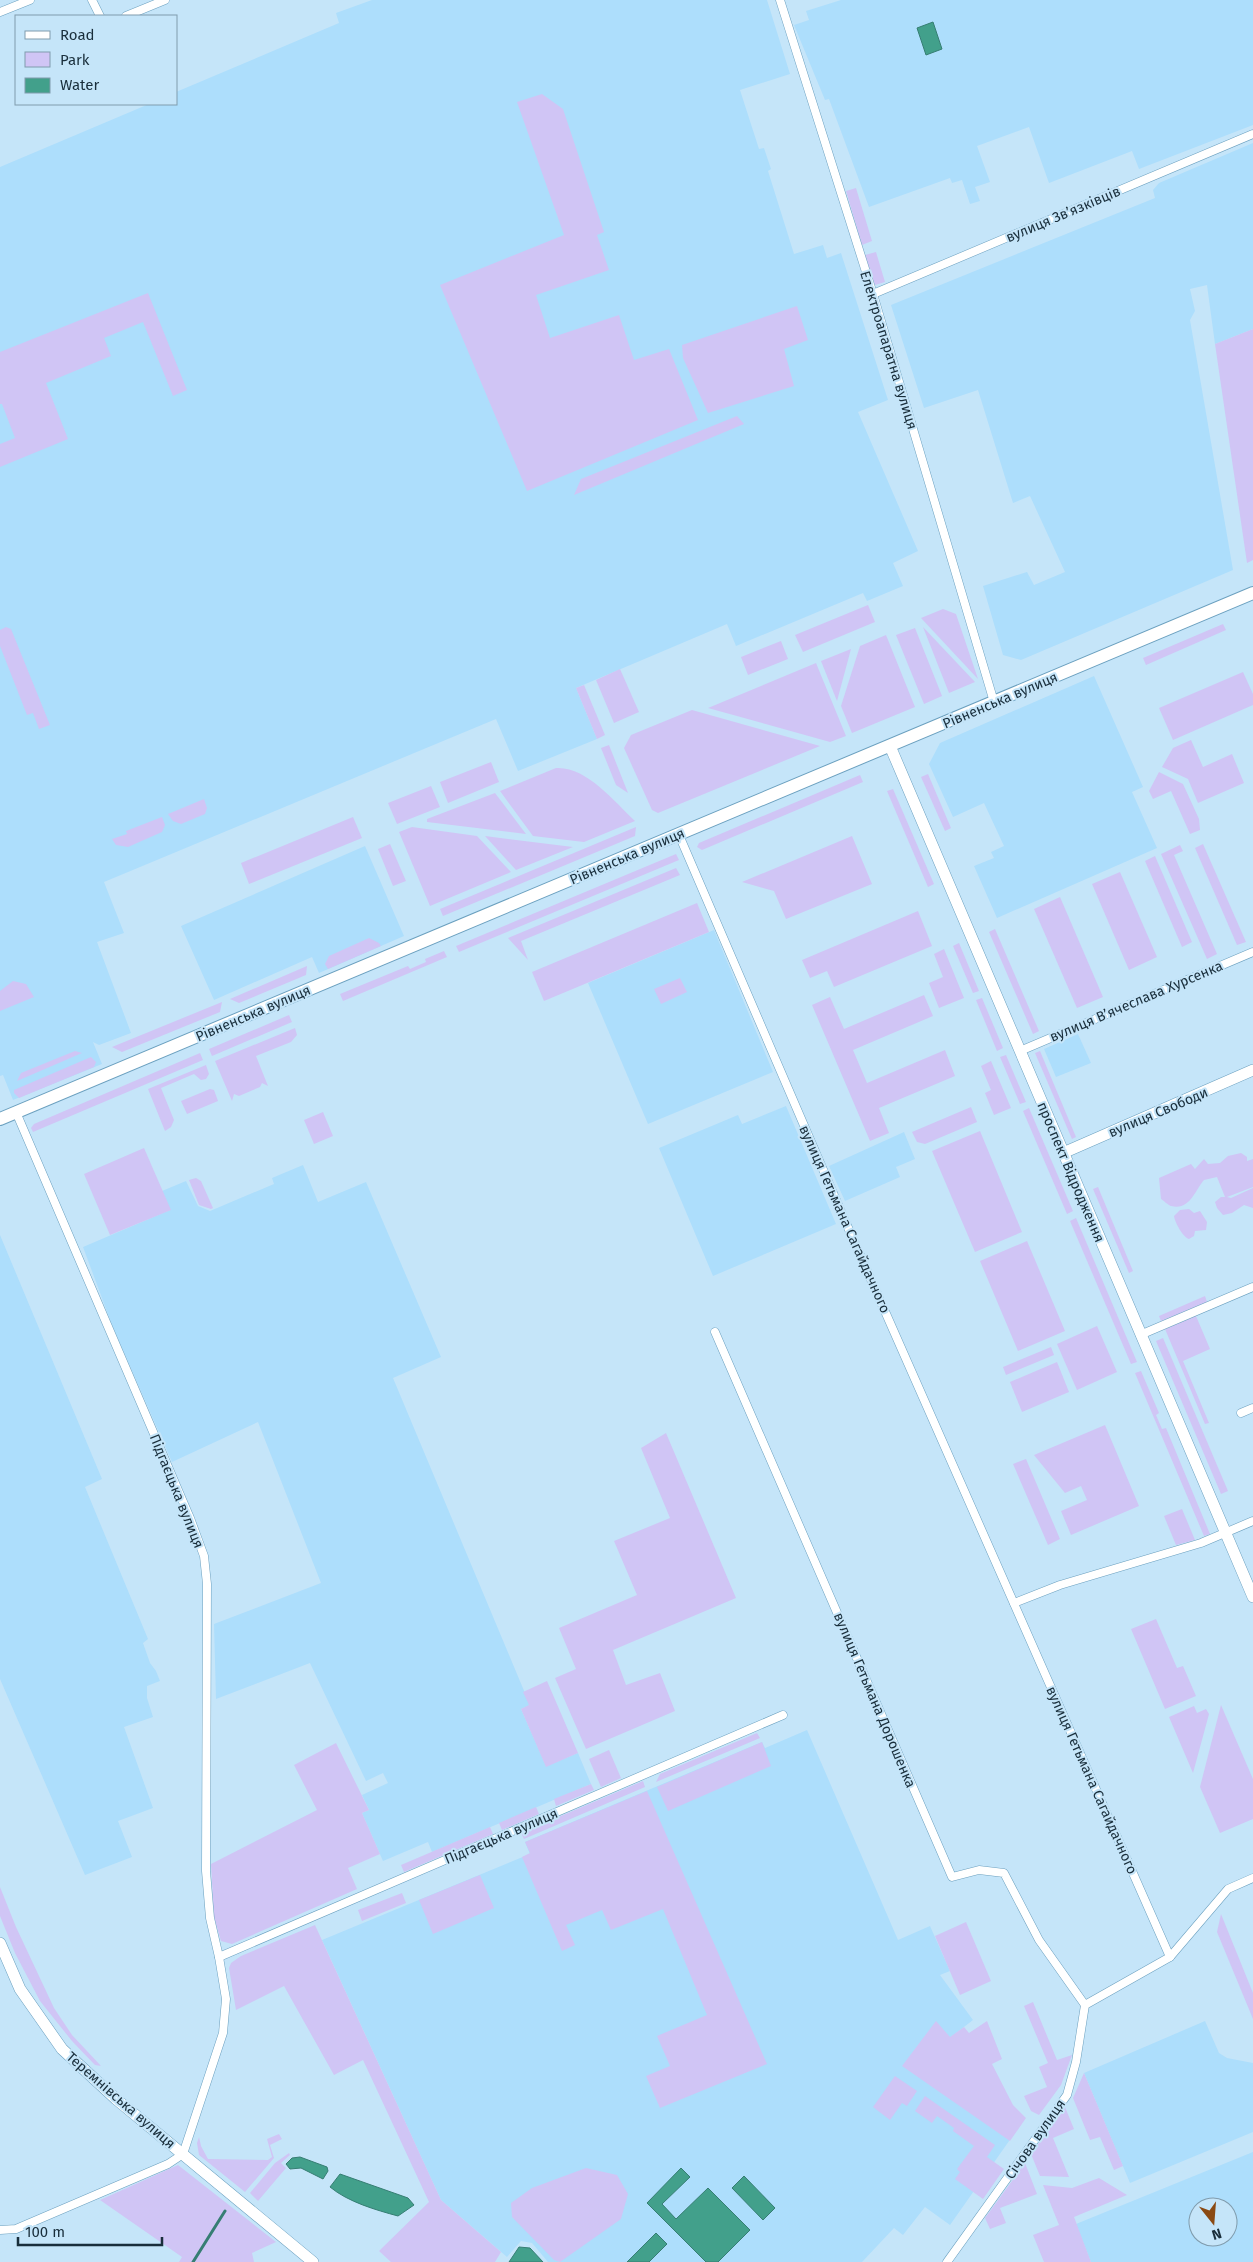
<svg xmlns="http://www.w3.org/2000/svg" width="1253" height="2262" viewBox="0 0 1253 2262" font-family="'Fira Sans',sans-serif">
<rect width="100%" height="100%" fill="#c5e5f9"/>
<g fill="#addefc" fill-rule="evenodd">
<path d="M372 0H767L790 74 740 90 759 149 764 148 771 169 768 171 794 254 823 245 827 258 841 253 888 400 858 412 918 551 893 563 903 586 867 601 863 593 736 646 727 624 576 688 597 739 518 771 496 719 104 882 124 933 97 942 131 1033 99 1045 93 1042 102 1064 13 1100 3 1075 0 1076V167L149 104H176V92L339 23 336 13Z"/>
<path d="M841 0H1253V125L1139 169 1132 151 1049 183 1029 127 977 146 990 182 975 187 980 201 970 204 962 180 952 183 950 178 869 207 829 99 825 100 794 25 809 20 806 11Z"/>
<path d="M1253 143V329L1215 344 1207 285 1190 289 1195 311 1190 320 1233 570 1021 660 1003 655 983 586 1027 572 1034 585 1065 572 1030 496 1013 503 978 390 924 408 891 305 1155 198 1153 190 1159 183Z"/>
<path d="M1094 676 1143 787 1132 792 1157 848 997 918 974 866 994 858 991 852 1004 846 984 803 953 817 929 764 940 743Z"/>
<path d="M365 846 404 936 319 973 312 957 214 1000 181 926Z"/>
<path d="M714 930 773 1072 648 1124 588 983Z"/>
<path d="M1078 1034 1091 1063 1056 1077 1044 1049Z"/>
<path d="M786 1106 836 1224 713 1276 659 1148 738 1115 742 1124Z"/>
<path d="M904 1132 915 1159 896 1167 900 1177 845 1201 829 1166Z"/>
<path d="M303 1165 318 1202 366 1182 441 1357 393 1378 530 1705 521 1709 546 1766 578 1753 591 1784 432 1852 428 1842 383 1861 362 1813 369 1810 362 1795 388 1783 383 1773 366 1781 310 1663 216 1699 214 1624 321 1583 258 1422 172 1462 112 1325 83 1247 170 1210 162 1191 186 1181 198 1206 210 1211 274 1184 272 1178Z"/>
<path d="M0 1235 102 1479 85 1487 148 1639 143 1643 150 1663 156 1671 160 1681 147 1686V1698L153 1717 124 1727 153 1808 118 1821 132 1857 85 1875 0 1679Z"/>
<path d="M807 1730 898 1940 930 1926 950 1971 940 1975 973 2020 951 2037 1021 2124 950 2225 925 2207 903 2235 894 2228 862 2262H548L532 2243 521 2241 507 2257 441 2200 322 1940 530 1854 525 1842 762 1742 765 1748Z"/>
<path d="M1205 2021 1219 2053 1227 2058 1253 2063V2132L1130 2183 1084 2073Z"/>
<path d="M1253 2152V2262H1091L1076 2224ZM1198 2207H1228V2237H1198Z"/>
</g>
<g fill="#d0c5f5">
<path d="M542 94 563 109 604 232 597 235 609 270 536 295 550 338 619 315 634 360 669 349 698 420 527 491 440 285 564 235 517 102Z"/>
<path d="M856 188 872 241 862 245 846 191Z"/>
<path d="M876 252 885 282 875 285 865 255Z"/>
<path d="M148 293 187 390 173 396 143 322 104 338 111 356 46 383 68 439 0 467V444L15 438 2 404H0V352Z"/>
<path d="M797 306 808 340 784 349 794 386 708 413 683 358 682 345Z"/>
<path d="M1253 329V560L1247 563 1215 344Z"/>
<path d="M737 416 744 424 574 495 581 479Z"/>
<path d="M868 605 875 622 803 652 795 635Z"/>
<path d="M943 609 956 614 978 679 921 618Z"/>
<path d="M1223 624 1226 630 1146 665 1143 658Z"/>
<path d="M6 627 11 629 50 725 39 729 33 713 27 715 0 646V630Z"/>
<path d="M923 627 975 682 949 693Z"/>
<path d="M915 628 942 696 924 704 896 635Z"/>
<path d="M886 635 915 707 852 733 841 706 860 646Z"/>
<path d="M781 641 788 659 748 675 741 657Z"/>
<path d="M851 649 837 701 821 661Z"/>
<path d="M816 663 846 736 830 742 708 708Z"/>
<path d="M620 669 639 712 614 723 596 680Z"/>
<path d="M1243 672 1253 694V705L1173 740 1159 708Z"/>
<path d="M584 685 605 735 597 739 576 688Z"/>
<path d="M692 710 820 746 658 813 652 810 624 748 631 735Z"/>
<path d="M1191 740 1203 767 1232 754 1244 783 1198 803 1188 779 1162 767 1173 748Z"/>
<path d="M609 745 628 793 616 785 601 748Z"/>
<path d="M491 762 499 782 448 803 440 782Z"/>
<path d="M556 768C586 766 614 801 635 821L584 842 533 836 500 791Z"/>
<path d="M1159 772 1183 784 1199 819 1200 830 1190 834 1171 791 1153 799 1149 791Z"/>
<path d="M928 774 951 828 945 831 921 777Z"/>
<path d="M860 775 863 782 702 850 697 847 699 843Z"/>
<path d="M431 786 440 807 397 824 388 803Z"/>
<path d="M893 789 934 884 928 887 887 791Z"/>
<path d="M495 793 526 834 427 822V819Z"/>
<path d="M204 799 207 808 205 814 181 824 173 821 168 814Z"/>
<path d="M162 817 165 825 162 832 128 847 116 845 112 839 127 834 126 831Z"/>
<path d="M353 817 362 838 249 884 241 863Z"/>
<path d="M412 827 477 836 511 872 430 906 399 832Z"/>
<path d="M636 827 635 836 443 916 440 909Z"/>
<path d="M485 836 573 847 516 870Z"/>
<path d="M852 836 872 884 786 919 774 891 742 882Z"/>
<path d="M390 844 406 881 393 886 378 849Z"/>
<path d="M1203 844 1246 942 1237 945 1195 848Z"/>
<path d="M1180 845 1183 851 1174 855 1217 954 1207 959 1161 854Z"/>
<path d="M676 854 679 860 459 952 456 946Z"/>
<path d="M1155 856 1192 942 1182 947 1145 861Z"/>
<path d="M676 868 680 875 521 941 528 960 508 938Z"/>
<path d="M1120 872 1157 957 1129 970 1092 884Z"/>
<path d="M1060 897 1103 997 1077 1008 1034 909Z"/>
<path d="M697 903 709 932 544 1001 532 972Z"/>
<path d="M918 911 932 946 834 987 827 971 810 978 802 960Z"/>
<path d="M995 929 1039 1031 1033 1034 989 932Z"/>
<path d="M369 938 379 943 381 946 328 969 325 964 329 956Z"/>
<path d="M959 943 979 991 973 993 953 946Z"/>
<path d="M944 949 964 998 939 1008 929 983 943 977 934 954Z"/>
<path d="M444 951 447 957 343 1001 340 994 408 966 410 969 426 962 425 959Z"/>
<path d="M307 966 306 975 239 1003 230 999Z"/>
<path d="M680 978 687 992 661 1004 654 989Z"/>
<path d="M13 981 26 984 34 997 0 1011V991Z"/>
<path d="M924 995 933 1016 853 1050 867 1083 945 1050 955 1076 879 1108 889 1133 870 1141 812 1005 830 997 844 1029Z"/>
<path d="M982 998 1003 1048 997 1051 976 1000Z"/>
<path d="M222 1002 220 1012 122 1052 112 1047Z"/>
<path d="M289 1015 292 1022 212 1056 209 1049Z"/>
<path d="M295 1028 297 1035 291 1042 256 1056 268 1086 262 1083 260 1087 239 1096 234 1094 232 1101 215 1061Z"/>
<path d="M75 1051 82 1053 17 1081 21 1073Z"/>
<path d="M1040 1051 1076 1137 1072 1139 1035 1053Z"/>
<path d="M200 1053 203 1060 33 1132 31 1128 34 1124Z"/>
<path d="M1006 1055 1026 1102 1020 1104 1000 1057Z"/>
<path d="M91 1057 96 1062 94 1067 19 1098 14 1093V1090Z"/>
<path d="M991 1061 1011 1108 994 1115 985 1093 991 1090 981 1066Z"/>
<path d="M206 1065 209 1074 206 1079 201 1080 194 1074 161 1088 174 1120 171 1127 165 1131 148 1089Z"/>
<path d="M210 1089 214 1090 218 1101 187 1114 181 1101Z"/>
<path d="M971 1107 977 1122 925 1144 917 1142 912 1132Z"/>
<path d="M1029 1108 1073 1211 1067 1214 1023 1111Z"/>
<path d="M323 1112 333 1136 314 1144 304 1120Z"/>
<path d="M980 1131 1022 1232 975 1252 932 1151Z"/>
<path d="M144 1148 171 1210 110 1235 84 1174Z"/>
<path d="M1241 1153 1247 1157V1161L1253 1159V1187L1227 1197 1231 1198 1253 1188V1208L1244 1205 1232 1213 1223 1215 1217 1208 1215 1202 1221 1197H1225L1217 1177 1204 1180C1195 1190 1190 1211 1171 1206 1168 1205 1164 1201 1161 1199L1159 1178 1191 1164 1195 1169 1204 1159 1208 1164 1220 1163 1228 1156Z"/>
<path d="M196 1178 201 1181 213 1208 211 1209 199 1205 189 1180Z"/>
<path d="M1098 1187 1133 1271 1129 1273 1093 1189Z"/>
<path d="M1189 1209 1194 1213 1200 1211 1207 1222 1206 1230 1195 1231 1194 1236 1189 1239C1183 1237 1175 1223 1174 1216L1180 1210Z"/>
<path d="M1076 1218 1137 1362 1131 1364 1070 1221Z"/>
<path d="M1027 1241 1065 1331 1018 1351 980 1261Z"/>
<path d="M1205 1296 1207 1302 1161 1321 1159 1316Z"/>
<path d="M1196 1316 1210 1349 1183 1361 1209 1423 1205 1424 1165 1329Z"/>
<path d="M1097 1326 1117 1372 1077 1390 1057 1344Z"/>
<path d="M1163 1338 1228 1491 1221 1494 1156 1341Z"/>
<path d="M1051 1347 1054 1355 1006 1375 1003 1367Z"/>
<path d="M1057 1362 1069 1392 1022 1412 1010 1382Z"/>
<path d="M1141 1371 1159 1413 1156 1415 1162 1429 1166 1428 1210 1534 1204 1536 1135 1373Z"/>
<path d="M1105 1425 1139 1506 1071 1535 1061 1511 1087 1500 1081 1486 1065 1493 1034 1455Z"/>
<path d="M666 1433 736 1598 613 1650 626 1685 660 1673 675 1711 586 1749 555 1678 576 1669 559 1628 637 1595 614 1541 670 1518 641 1448Z"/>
<path d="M1026 1459 1060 1539 1048 1545 1013 1464Z"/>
<path d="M1182 1509 1195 1540 1176 1545 1164 1516Z"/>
<path d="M1156 1619 1177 1668 1183 1666 1196 1696 1165 1709 1131 1629Z"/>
<path d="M547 1681 578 1753 546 1767 521 1709 529 1705 523 1692Z"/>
<path d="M1221 1705 1253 1779V1819L1220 1833 1200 1787Z"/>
<path d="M1194 1706 1197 1713 1206 1709 1209 1714 1193 1773 1169 1717Z"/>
<path d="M757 1733 760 1738 656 1782 660 1774Z"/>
<path d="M762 1742 771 1766 668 1811 657 1787Z"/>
<path d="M336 1743 369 1810 362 1813 380 1854 348 1868 357 1889 232 1944 221 1941 214 1917 211 1864 317 1810 294 1765Z"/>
<path d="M609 1750 621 1778 601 1787 589 1759Z"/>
<path d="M643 1781 645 1787 524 1839 521 1833Z"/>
<path d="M591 1784 594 1790 556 1806 554 1799Z"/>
<path d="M647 1791 767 2064 660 2108 646 2076 670 2066 657 2036 707 2015 663 1909 611 1930 602 1910 566 1925 575 1945 562 1951 522 1857 530 1853 525 1842Z"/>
<path d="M536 1807 539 1814 502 1830 499 1823Z"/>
<path d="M490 1827 493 1834 404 1872 401 1865Z"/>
<path d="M480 1875 494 1908 433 1934 419 1900Z"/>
<path d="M0 1887 16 1927 54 2008 72 2035 101 2066 95 2065 72 2041 40 2001 15 1953 0 1916Z"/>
<path d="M402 1893 406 1903 362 1921 358 1910Z"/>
<path d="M1221 1914 1253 1993V2019L1217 1932Z"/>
<path d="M966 1922 991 1981 960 1995 935 1936Z"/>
<path d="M315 1925 441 2200 501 2252 495 2262H391L379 2251 429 2202 363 2060 334 2075 284 1986 236 2010 229 1968 231 1963 241 1956Z"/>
<path d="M1033 2002 1057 2060 1072 2055 1061 2085 1039 2115 1031 2111 1024 2096 1047 2087 1039 2067 1048 2063 1024 2006Z"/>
<path d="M936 2021 950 2037 964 2027 969 2033 987 2021 1002 2059 992 2064 1013 2105 1026 2118 1010 2141 902 2066Z"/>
<path d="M1084 2073 1123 2166 1114 2170 1100 2137 1090 2140 1073 2098Z"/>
<path d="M895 2076 917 2091 907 2106 902 2103 890 2120 873 2107Z"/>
<path d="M925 2096 995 2145 987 2157 1004 2169 983 2199 955 2179 960 2172 957 2169 974 2146 953 2131 954 2128 937 2116 932 2123 915 2111Z"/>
<path d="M1065 2107 1074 2129 1053 2138 1069 2177 1040 2176 1031 2154Z"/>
<path d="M279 2134 282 2139 270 2145 274 2158 245 2192 199 2155 197 2143 199 2137 201 2146 208 2159 268 2160 272 2157 267 2139Z"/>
<path d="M289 2153 290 2155 281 2163 286 2168 258 2201 250 2193 275 2163Z"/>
<path d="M1025 2163 1037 2194 1000 2208 1006 2223 990 2229 985 2218Z"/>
<path d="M178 2165 276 2242 252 2253 254 2262H179L182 2257 100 2200Z"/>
<path d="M586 2168 617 2175 628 2194 621 2219 560 2262 554 2260 512 2217 511 2203 532 2188Z"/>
<path d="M1099 2178 1127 2195 1074 2217 1091 2262H1044L1033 2235 1059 2225 1043 2185 1072 2188Z"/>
</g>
<g fill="#42a08b" stroke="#367e73">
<path d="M933 22 942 49 926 55 917 28Z"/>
<path d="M300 2157 327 2167 328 2171 323 2179 301 2168 290 2169 286 2164 292 2158Z"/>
<path d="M681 2168 690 2177 662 2204 676 2219 708 2188 750 2230 718 2262H706L647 2203Z"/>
<path d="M340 2174 408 2198 414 2205 398 2216C376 2210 348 2202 330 2187Z"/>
<path d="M744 2176 775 2208 763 2220 732 2188Z"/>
<path d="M656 2233 667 2244 649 2262H627Z"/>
<path d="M519 2247 530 2248 543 2262H509Z"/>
</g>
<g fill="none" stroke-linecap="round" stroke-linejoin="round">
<path stroke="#367e73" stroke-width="3" d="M193 2262 225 2211"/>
<g stroke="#6ba0bf" stroke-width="9">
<g id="street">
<path d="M92 0 100 16"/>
<path d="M780 0 873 294 994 702"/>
<path d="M0 12 30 0"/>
<path d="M126 16 165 0"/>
<path d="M873 294 1253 134"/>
<path d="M679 835 846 1223 1170 1957"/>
<path d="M1020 1051 1253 952"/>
<path d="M715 1332 952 1877 979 1870 1004 1873 1039 1940 1085 2005"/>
<path d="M1140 1335 1253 1287"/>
<path d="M1241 1413 1253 1408"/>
<path d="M1014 1603 1060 1585 1201 1543 1253 1521"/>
<path d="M219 1957 783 1715"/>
<path d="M0 2230 16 2229 168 2164 183 2154 223 2033 226 1999 219 1957 210 1918 206 1871 207 1584 204 1556 190 1518 16 1112"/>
<path d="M947 2262 1067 2095 1076 2062 1085 2005 1170 1957 1228 1889 1253 1878"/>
</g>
</g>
<g stroke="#6ba0bf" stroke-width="12">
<g id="secondary">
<path d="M890 746 1253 1597"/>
<path d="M1063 1153 1253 1070"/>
<path d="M0 1943 20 1989 62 2049 116 2099 313 2262"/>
</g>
</g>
<g stroke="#6ba0bf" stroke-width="14">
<path id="primary" d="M0 1119 1253 593"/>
</g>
<use href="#street" stroke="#fff" stroke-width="8"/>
<use href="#secondary" stroke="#fff" stroke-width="11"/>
<use href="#primary" stroke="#fff" stroke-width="12"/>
</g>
<g text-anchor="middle" stroke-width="4" stroke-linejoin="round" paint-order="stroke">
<g font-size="14" fill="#192e3b" stroke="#c5e5f9">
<text transform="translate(1063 214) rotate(-23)" y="5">вулиця Звʼязківців</text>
<text transform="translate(889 350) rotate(73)" y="5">Електроапаратна вулиця</text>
<text transform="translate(1000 700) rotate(-23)" y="5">Рівненська вулиця</text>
<text transform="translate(627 856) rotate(-23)" y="5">Рівненська вулиця</text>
<text transform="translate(1136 1001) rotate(-23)" y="5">вулиця Вʼячеслава Хурсенка</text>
<text transform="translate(253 1013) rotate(-23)" y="5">Рівненська вулиця</text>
<text transform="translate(1158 1112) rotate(-23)" y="5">вулиця Свободи</text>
<text transform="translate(1071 1172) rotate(67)" y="5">проспект Відродження</text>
<text transform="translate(845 1219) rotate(66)" y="5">вулиця Гетьмана Сагайдачного</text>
<text transform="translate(177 1491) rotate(68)" y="5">Підгаєцька вулиця</text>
<text transform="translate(875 1700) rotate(67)" y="5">вулиця Гетьмана Дорошенка</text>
<text transform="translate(1092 1780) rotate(66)" y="5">вулиця Гетьмана Сагайдачного</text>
<text transform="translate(501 1836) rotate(-23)" y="5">Підгаєцька вулиця</text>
<text transform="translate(121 2100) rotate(41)" y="5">Теремнівська вулиця</text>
<text transform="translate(1035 2139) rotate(-55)" y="5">Січова вулиця</text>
</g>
</g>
<rect x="15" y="15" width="162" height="90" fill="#c5e5f9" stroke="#809cad"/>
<rect x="25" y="31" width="25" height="8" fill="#ffffff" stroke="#809cad"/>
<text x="60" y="40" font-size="15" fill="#192e3b">Road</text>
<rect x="25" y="52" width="25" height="15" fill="#d0c5f5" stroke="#809cad"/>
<text x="60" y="65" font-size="15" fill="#192e3b">Park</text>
<rect x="25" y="78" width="25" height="15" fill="#42a08b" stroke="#809cad"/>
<text x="60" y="90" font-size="15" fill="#192e3b">Water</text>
<g transform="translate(1213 2222) rotate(163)"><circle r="24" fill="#c5e5f9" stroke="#809cad"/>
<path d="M0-4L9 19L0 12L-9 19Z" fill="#8a4a13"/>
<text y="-8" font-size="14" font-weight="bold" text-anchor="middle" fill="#192e3b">N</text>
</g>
<path d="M18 2237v8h144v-8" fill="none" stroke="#192e3b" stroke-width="2.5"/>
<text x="25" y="2237" font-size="15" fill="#192e3b" stroke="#c5e5f9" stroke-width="4" paint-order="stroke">100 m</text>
</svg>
